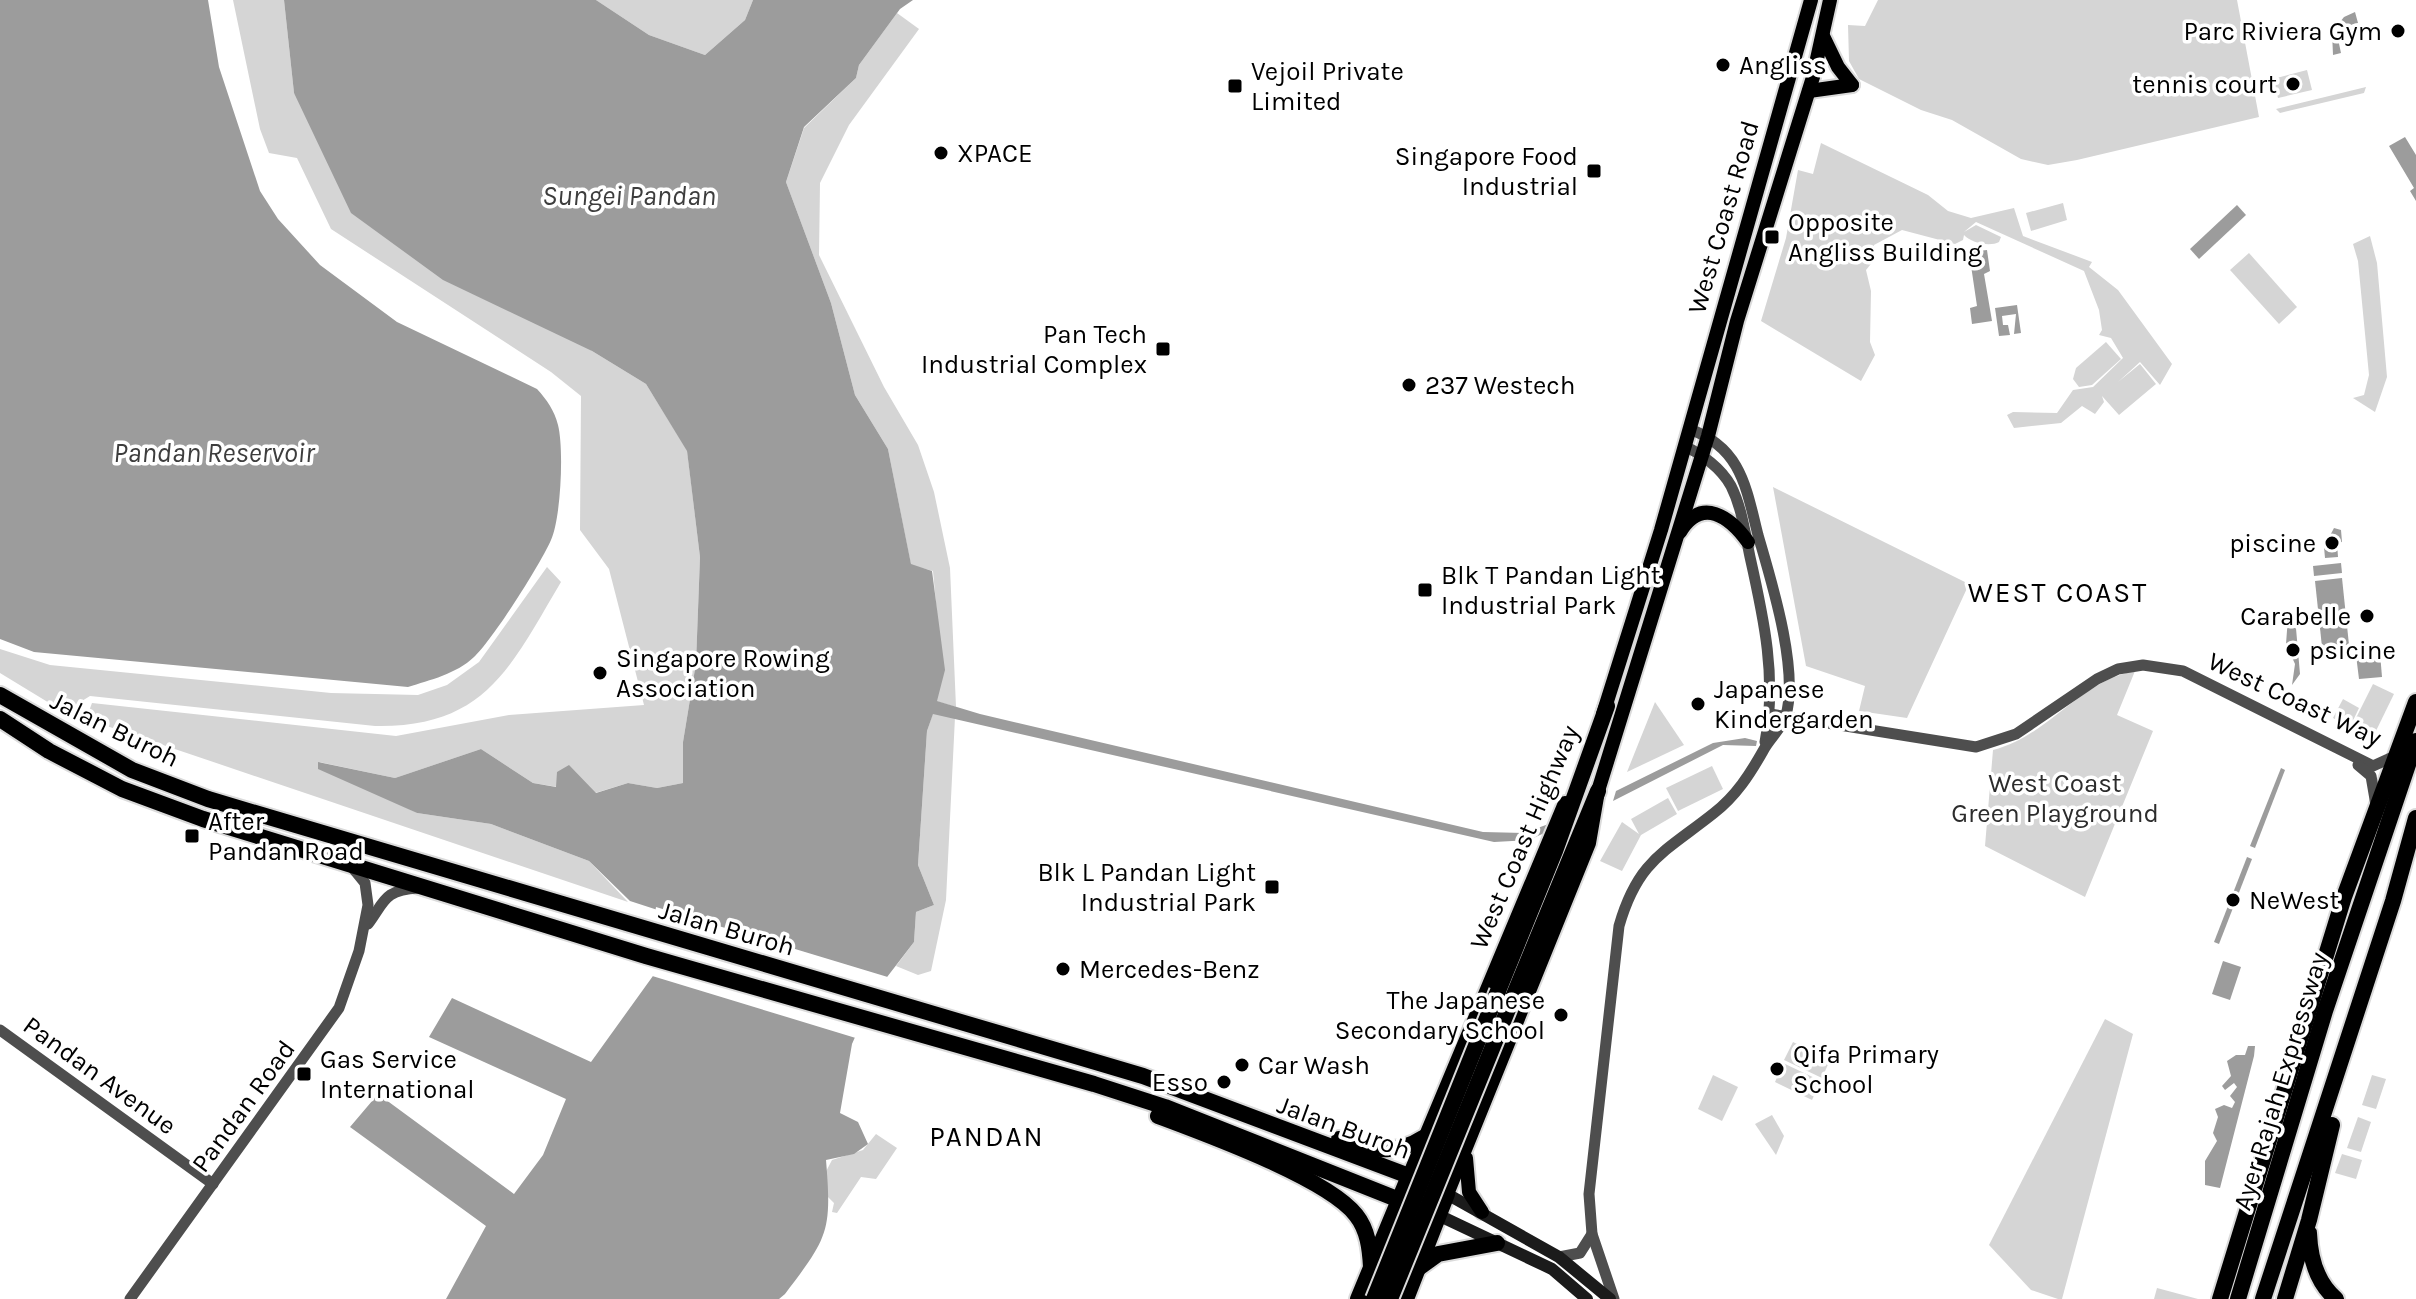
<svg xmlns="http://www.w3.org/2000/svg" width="2416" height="1299" viewBox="0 0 2416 1299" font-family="Karla,sans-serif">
<rect width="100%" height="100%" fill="#fff"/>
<g fill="#d5d5d5">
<path d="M233 0H284L294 93 592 351 646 384 687 450 700 557 696 663 683 742V783L657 788 628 783 595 793 533 783 481 749 395 778 319 762 417 813 491 824 589 861 628 902 86 719 92 703 396 736 509 715 644 705 609 569 580 530 581 396 551 372 331 229 297 158 269 153 260 129Z"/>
<path d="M596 0H753L745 20 705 55 649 35Z"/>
<path d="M1878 0H2237L2259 117 2077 160 2048 165 2021 159 1952 120 1921 110 1859 79 1849 61 1848 25 1865 26Z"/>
<path d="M897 13 919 29 849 125 820 183 819 255 884 387 918 445 934 492 950 568 956 707 936 701 937 614 933 571 911 565 888 449 855 395 831 303 786 182 804 128 856 78 859 65Z"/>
<path d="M2307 70 2312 90 2278 98 2273 79Z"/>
<path d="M2366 87 2364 93 2280 113 2276 109Z"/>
<path d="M1821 143 1928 195 1948 211 1971 218 2014 208 2023 236 2092 262 2089 267 2118 290 2172 364 2160 385 2140 362 2118 382 2140 364 2156 384 2119 415 2102 396 2104 402 2095 414 2082 406 2061 423 2014 428 2007 415 2013 412 2057 413 2073 390 2093 387 2123 358 2111 338 2099 335 2102 330 2099 310 2084 271 1976 222 1964 232 1976 225 2001 237 1999 242C1990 247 1971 243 1964 235L1963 240 1955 244 1902 230 1874 245 1875 259 1866 270 1871 291 1870 342 1875 355 1861 381 1761 321 1786 238 1798 170 1813 174Z"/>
<path d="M2063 203 2067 220 2031 231 2026 213Z"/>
<path d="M2370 236 2377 263 2387 377 2375 412 2353 398 2364 395 2369 375 2358 261 2353 244Z"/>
<path d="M2249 253 2297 307 2279 324 2230 270Z"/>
<path d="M2106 342 2121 359 2092 385 2079 387 2073 379 2076 368Z"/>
<path d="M1773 487 1969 584 1907 718 1859 711 1865 686 1806 666Z"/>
<path d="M547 567 561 582C511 666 486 728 375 726L90 696 77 704 69 715 0 673V649L50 665 331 693 418 695 447 685 479 662Z"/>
<path d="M2135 671 2117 715 2153 731 2085 897 1985 846 1993 750C2047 737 2081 680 2135 671Z"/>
<path d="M2373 684 2394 694 2373 737 2352 726Z"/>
<path d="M2343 699 2359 708 2350 727 2333 718Z"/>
<path d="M1655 702 1684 745 1627 772Z"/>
<path d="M933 713 955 717 946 900 931 971 918 975 896 966 914 942 916 912 934 905 918 865 927 731Z"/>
<path d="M1712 766 1723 789 1678 811 1666 788Z"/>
<path d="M1668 798 1677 814 1641 835 1622 871 1600 861 1622 822 1639 834 1631 819Z"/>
<path d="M2105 1019 2133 1034 2062 1299H2058L2031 1290 1989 1245Z"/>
<path d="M1793 1042 1830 1060 1822 1078 1784 1060Z"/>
<path d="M1783 1063 1821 1081 1812 1100 1775 1082Z"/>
<path d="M1713 1075 1738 1087 1722 1121 1698 1109Z"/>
<path d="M2372 1075 2386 1079 2376 1109 2362 1105Z"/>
<path d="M1772 1115 1784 1136 1776 1155 1755 1124Z"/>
<path d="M2358 1117 2371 1122 2361 1152 2347 1148Z"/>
<path d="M876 1134 897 1148 876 1179 861 1177 837 1213 832 1212 834 1203 823 1192 821 1181 832 1160 863 1150Z"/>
<path d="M2342 1154 2362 1160 2356 1179 2335 1173Z"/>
<path d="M2157 1288 2198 1299H2154Z"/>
</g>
<g fill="#9c9c9c">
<path d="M0 0H208L219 67 260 191 278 219 320 265 397 322 537 389C547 400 554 410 558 425 564 448 561 518 551 540 540 565 493 639 474 657 456 674 430 680 408 687L34 652 0 639Z"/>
<path d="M284 0H596L649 35 705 55 745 20 753 0H913L900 9 859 65 856 78 804 127 786 182 831 303 855 395 888 449 911 564 932 571 945 670 937 701 980 714 1483 832 1524 833 1554 822 1551 830 1529 840 1494 842 933 714 927 731 918 865 934 905 916 912 914 942 874 994 852 1044 840 1113 858 1122 868 1144 854 1154 826 1160C832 1232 828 1237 785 1294L779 1299H446L486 1226 350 1127 378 1094 514 1194 543 1155 566 1099 429 1037 452 998 591 1062 681 937 670 914 630 901 589 861 491 824 417 813 318 769V762L395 778 481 749 533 783 556 787 557 772 569 765 596 793 628 783 657 788 683 783V742L696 663 700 557 687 451 646 384 592 351 443 280 351 213 294 93Z"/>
<path d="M2355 12 2358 23 2347 26 2350 36 2338 39 2341 53 2333 55 2332 32 2344 17Z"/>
<path d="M2405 137 2416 155V201L2410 191 2414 188 2389 146Z"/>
<path d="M2237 205 2246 215 2199 259 2190 249Z"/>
<path d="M1987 250 1990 271 1984 274 1992 321 1972 324 1970 308 1977 306 1969 252Z"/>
<path d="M2017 305 2021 333 2014 334 2016 314 2002 316 2003 325H2008L2010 335 1999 336 1995 308Z"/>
<path d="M2334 528 2341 530 2342 542 2337 543 2338 557 2325 558 2324 547Z"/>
<path d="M2341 563 2342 573 2314 576 2313 566Z"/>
<path d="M2342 578 2349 645 2322 647 2315 581Z"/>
<path d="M2288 617H2295L2300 674 2292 685 2295 664 2286 644Z"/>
<path d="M2380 653 2382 677 2359 679 2356 655Z"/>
<path d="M1745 738 1757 741 1756 746 1723 745 1613 801 1616 791 1713 743Z"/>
<path d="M2281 768 2285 770 2255 848 2250 846Z"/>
<path d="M2247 857 2252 859 2219 944 2214 942Z"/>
<path d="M2223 961 2241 967 2230 1000 2212 994Z"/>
<path d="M2248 1046H2255L2254 1056 2220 1188 2205 1185V1161L2217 1141 2213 1133 2218 1117 2215 1109 2224 1105 2232 1108 2235 1102 2230 1096 2237 1087 2234 1083 2225 1090 2222 1086 2231 1076 2227 1061 2236 1055H2245Z"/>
</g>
<path fill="#fff" d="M656 907 891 978 878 996 859 1039 649 975 677 937 667 917 655 913Z"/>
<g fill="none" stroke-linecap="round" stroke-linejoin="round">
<g stroke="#dbdbdb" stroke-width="18">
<g id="primary">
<path d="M1823 36 1838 67 1852 85"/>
<path d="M1809 91 1852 85"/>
<path d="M1680 532C1702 496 1730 517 1748 542"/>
<path d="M1603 714 1661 530 1811 0"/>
<path d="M1466 1158 1469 1192 1482 1212"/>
<path d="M1409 1176 1565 803"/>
<path d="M1447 1194 1589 843 1598 791 1708 436 1737 321 1813 77 1830 0"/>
</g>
</g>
<g stroke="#dbdbdb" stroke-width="20">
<g id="trunk">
<path d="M0 695 132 770 208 799 1143 1076 1409 1176 1447 1194 1406 1299"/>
<path d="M0 719 49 751 122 789 203 819 646 956 1094 1084 1165 1107 1422 1209"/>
<path d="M1498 991 1555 851 1607 706"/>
<path d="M1511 1002 1598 791"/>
<path d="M1158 1116C1206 1134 1327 1178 1356 1215 1368 1230 1370 1249 1371 1267"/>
<path d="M1339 1139C1370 1148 1394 1157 1423 1138"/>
<path d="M1420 1267 1438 1254 1497 1243"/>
<path d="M1358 1299 1409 1176"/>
</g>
</g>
<g stroke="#dbdbdb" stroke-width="20">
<g id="motorway">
<path d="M2309 1233C2310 1258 2316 1282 2336 1299"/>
<path d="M2220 1299 2344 897 2416 702"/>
<path d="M2238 1299 2325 1011 2416 741"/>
<path d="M2263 1299 2393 901 2416 818"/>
<path d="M2285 1299 2309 1220 2332 1125"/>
</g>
</g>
<g stroke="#4e4e4e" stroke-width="11">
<path d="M1684 446C1702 454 1721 468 1731 486 1742 508 1745 533 1750 557 1764 619 1777 679 1765 742"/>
<path d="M1770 714 1976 747 2016 734 2097 679 2118 669 2143 665 2183 671 2373 766 2395 756"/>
<path d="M2358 765 2371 776 2376 805"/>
<path d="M368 924C385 901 384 890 418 888"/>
<path d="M0 1030 213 1184"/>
<path d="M1559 1257 1580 1253 1592 1234"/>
<path d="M130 1299 339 1008 359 951 368 905 365 883 352 867"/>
<path d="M1614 1299 1592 1234 1589 1194 1619 926C1638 860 1665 852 1714 813 1736 796 1750 774 1763 751 1769 739 1783 727 1786 715 1799 669 1771 580 1758 535 1746 487 1741 447 1689 429"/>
</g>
<g stroke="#1b1b1b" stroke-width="12">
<path d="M1447 1194 1559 1257 1610 1299"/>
<path d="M1438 1215 1552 1269 1587 1299"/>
</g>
<use href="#primary" stroke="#000" stroke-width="14"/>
<use href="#trunk" stroke="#000" stroke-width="16"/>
<use href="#motorway" stroke="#000" stroke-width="16"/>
<g stroke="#dbdbdb" stroke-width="20" stroke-linecap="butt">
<g id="trunk-bridge">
<path d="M1374 1299 1498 991"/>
<path d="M1390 1299 1511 1002"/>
</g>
</g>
<use href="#trunk-bridge" stroke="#000" stroke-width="16"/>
</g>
<g fill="#000" stroke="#fff" stroke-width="3">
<circle cx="2398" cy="31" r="8"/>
<circle cx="1723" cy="65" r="8"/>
<circle cx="2293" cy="84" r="8"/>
<rect x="1227" y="78" width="16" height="16" rx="4"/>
<circle cx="941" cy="153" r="8"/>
<rect x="1586" y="163" width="16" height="16" rx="4"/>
<rect x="1764" y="229" width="16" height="16" rx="4"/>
<rect x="1155" y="341" width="16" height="16" rx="4"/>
<circle cx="1409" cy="385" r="8"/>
<circle cx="2332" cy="543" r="8"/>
<rect x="1417" y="582" width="16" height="16" rx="4"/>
<circle cx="2367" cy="616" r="8"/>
<circle cx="2293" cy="650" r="8"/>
<circle cx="600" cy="673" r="8"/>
<circle cx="1698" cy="704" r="8"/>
<rect x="184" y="828" width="16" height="16" rx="4"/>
<rect x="1264" y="879" width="16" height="16" rx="4"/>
<circle cx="2233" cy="900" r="8"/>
<circle cx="1063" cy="969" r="8"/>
<circle cx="1561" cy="1015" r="8"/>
<circle cx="1242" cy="1065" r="8"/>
<circle cx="1777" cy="1069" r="8"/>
<rect x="296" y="1066" width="16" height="16" rx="4"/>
<circle cx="1224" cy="1082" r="8"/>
</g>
<g text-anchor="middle" stroke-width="7" stroke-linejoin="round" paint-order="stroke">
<g font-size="26" fill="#000" stroke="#fff" text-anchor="start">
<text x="2382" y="40" text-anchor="end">Parc Riviera Gym</text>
<text x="1739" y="74">Angliss</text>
<text x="1251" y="80">Vejoil Private<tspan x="1251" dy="30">Limited</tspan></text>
<text x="2277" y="93" text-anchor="end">tennis court</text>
<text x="957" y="162">XPACE</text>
<text x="1578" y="165" text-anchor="end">Singapore Food<tspan x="1578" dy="30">Industrial</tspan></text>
<text x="1788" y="231">Opposite<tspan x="1788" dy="30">Angliss Building</tspan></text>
<text x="1147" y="343" text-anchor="end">Pan Tech<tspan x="1147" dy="30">Industrial Complex</tspan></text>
<text x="1425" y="394">237 Westech</text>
<text x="2316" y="552" text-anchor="end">piscine</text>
<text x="1441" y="584">Blk T Pandan Light<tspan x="1441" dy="30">Industrial Park</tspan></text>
<text x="2351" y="625" text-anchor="end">Carabelle</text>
<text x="2309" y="659">psicine</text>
<text x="616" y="667">Singapore Rowing<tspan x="616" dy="30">Association</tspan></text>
<text x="1714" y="698">Japanese<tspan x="1714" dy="30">Kindergarden</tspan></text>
<text x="208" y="830">After<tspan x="208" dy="30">Pandan Road</tspan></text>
<text x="1256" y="881" text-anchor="end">Blk L Pandan Light<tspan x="1256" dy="30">Industrial Park</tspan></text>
<text x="2249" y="909">NeWest</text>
<text x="1079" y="978">Mercedes-Benz</text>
<text x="1545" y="1009" text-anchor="end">The Japanese<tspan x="1545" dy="30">Secondary School</tspan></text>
<text x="1793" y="1063">Qifa Primary<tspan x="1793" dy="30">School</tspan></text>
<text x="320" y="1068">Gas Service<tspan x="320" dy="30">International</tspan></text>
<text x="1258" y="1074">Car Wash</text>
<text x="1208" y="1091" text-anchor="end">Esso</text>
</g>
<g font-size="26" fill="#000" stroke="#fff">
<text transform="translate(1723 217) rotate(-74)" y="9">West Coast Road</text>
<text transform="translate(2295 699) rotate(25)" y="9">West Coast Way</text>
<text transform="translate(115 729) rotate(26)" y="9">Jalan Buroh</text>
<text transform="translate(1524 837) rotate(-67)" y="9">West Coast Highway</text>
<text transform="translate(727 928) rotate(16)" y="9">Jalan Buroh</text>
<text transform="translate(100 1075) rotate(36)" y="9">Pandan Avenue</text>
<text transform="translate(2280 1081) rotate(-73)" y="9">Ayer Rajah Expressway</text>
<text transform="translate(243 1106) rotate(-54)" y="9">Pandan Road</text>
<text transform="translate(1344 1127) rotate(20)" y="9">Jalan Buroh</text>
</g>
<g font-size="26" fill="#2c2c2c" stroke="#fff">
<text x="2055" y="792">West Coast<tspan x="2055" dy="30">Green Playground</tspan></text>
</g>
<g font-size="28" font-style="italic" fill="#3d3d3d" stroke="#fff">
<text x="629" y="205">Sungei Pandan</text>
<text x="214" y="462">Pandan Reservoir</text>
</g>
<g font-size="28" letter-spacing="2" fill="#000" stroke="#fff">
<text x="2058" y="602">WEST COAST</text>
<text x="987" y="1146">PANDAN</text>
</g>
</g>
</svg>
